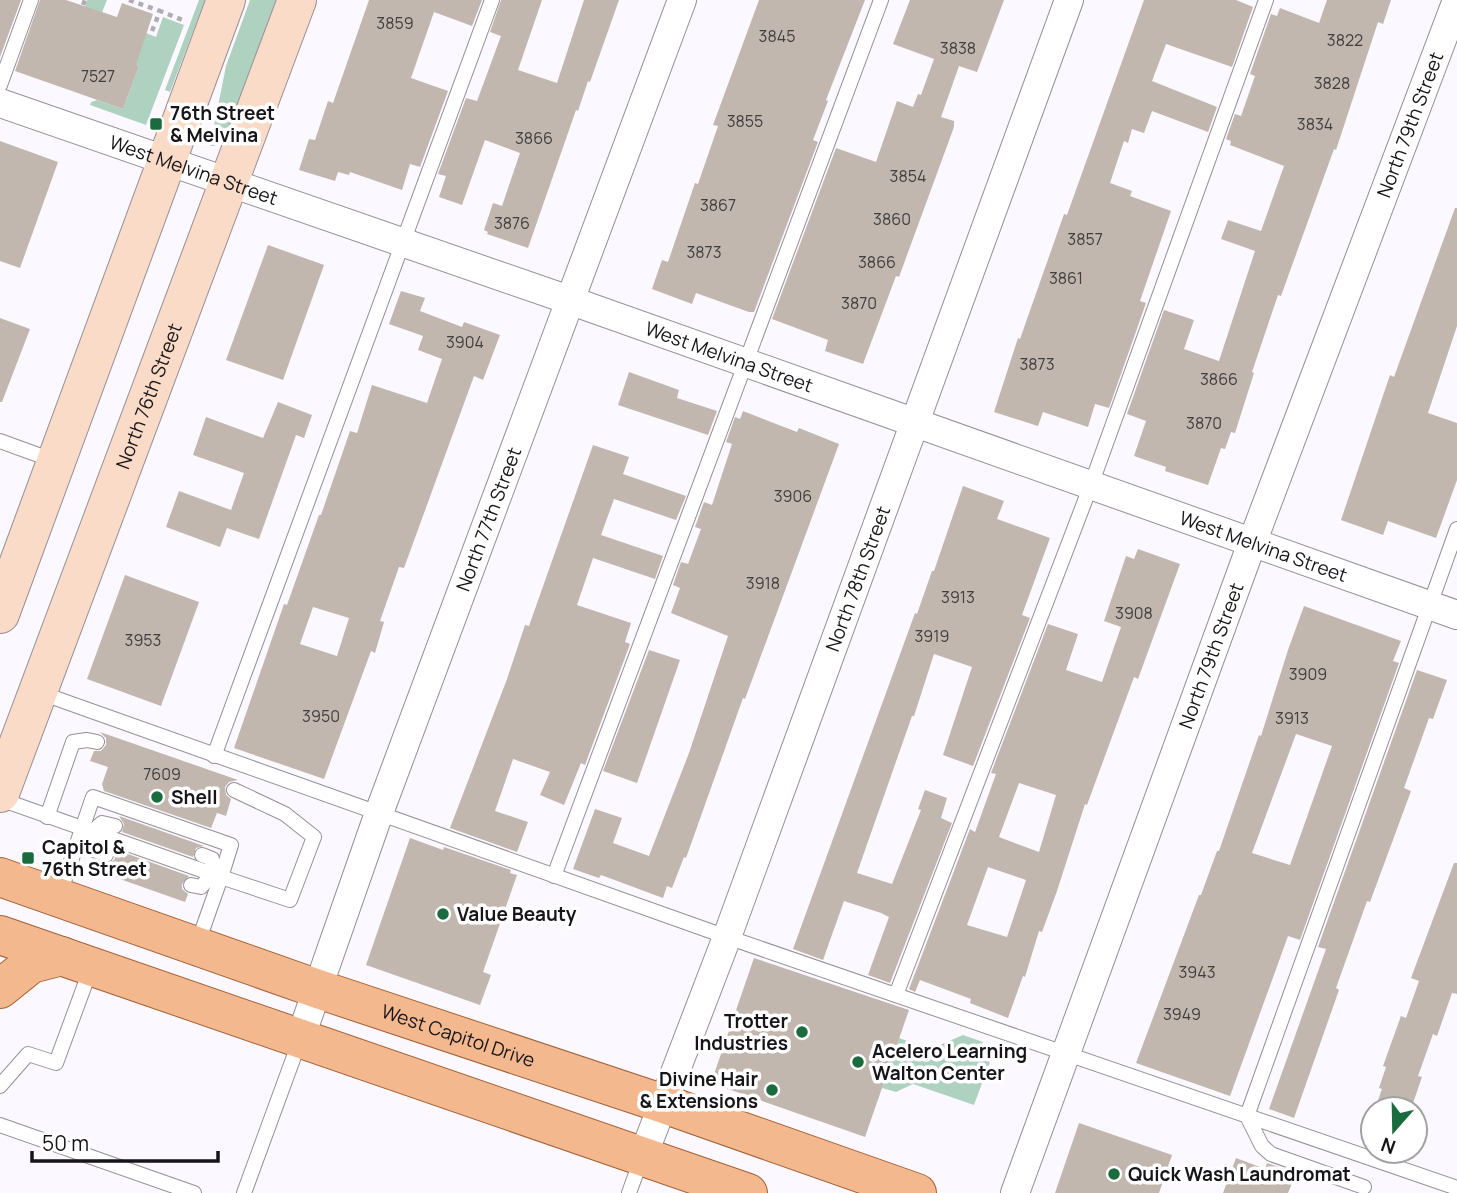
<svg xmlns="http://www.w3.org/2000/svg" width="1457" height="1193" viewBox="0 0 1457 1193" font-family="Manrope,sans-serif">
<rect width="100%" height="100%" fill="#fcf8ff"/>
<g fill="#afd2c0">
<path d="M87 0H107L101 15 156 37 163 17 184 25 146 125 90 105 91 102 97 100 123 109 139 66 103 54 85 7Z"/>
<path d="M199 0H205L170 92 165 90Z"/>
<path d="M250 0H276L230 124 215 146H210L226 66Z"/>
<path d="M963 1035 983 1042 979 1055 991 1059 974 1105 913 1084 896 1092 882 1088 899 1038 930 1049Z"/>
</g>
<g fill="#c1b7af" fill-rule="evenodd">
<path d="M0 0H21L0 57Z"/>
<path d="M40 0H66L117 17 122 3 153 14 136 65 139 66 123 109 15 71Z"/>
<path d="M369 0H482L472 26 434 12 411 78 448 91 420 167 410 164 402 190 350 172 349 175 338 172 335 181 299 170 309 139 315 140 328 101 333 103Z"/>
<path d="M501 0H542L518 70 557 83 584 0H619L590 82 588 81 578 111 576 110 528 248 487 234 488 232 484 230 493 203 502 206 520 153 485 140 462 205 439 197 446 176 438 174 466 98 477 101 501 36 490 32Z"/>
<path d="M759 0H865L826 100 828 101 813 140 818 142 754 312H749L696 293 692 304 652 289 662 260 668 262 695 183 698 184 718 126 713 125Z"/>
<path d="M910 0H1004L977 72 959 66 941 117 954 121V127L899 277 896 276 863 364 825 351 828 340 772 319 836 148 876 162 897 101 913 107 918 94 921 95 934 59 893 44Z"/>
<path d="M1144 0H1236L1253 7 1232 67 1166 44 1152 81 1217 107 1208 132 1152 111 1144 133 1132 129 1128 143 1124 141 1110 183 1132 191 1130 196 1171 211 1140 301 1146 303 1109 408 1095 404 1088 427 1043 412 1038 426 994 412 1018 338 1020 339 1064 214 1067 215Z"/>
<path d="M1327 0H1391L1383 24 1378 22 1336 150 1334 149 1281 296 1278 295 1252 372 1254 373 1235 433 1231 432 1225 449 1221 448 1208 485 1165 471 1166 467 1134 456 1146 421 1127 414 1164 310 1194 320 1184 349 1219 361 1255 251 1221 239 1228 220 1261 231 1284 166 1230 145 1231 141 1226 139 1235 114 1241 116 1255 76 1250 74 1271 14 1277 16 1280 8 1319 23Z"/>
<path d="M0 141 58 162 20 268 0 261Z"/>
<path d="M1455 208H1457V326L1428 413 1457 423V480L1436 538 1388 521 1383 535 1341 520 1390 375 1394 377Z"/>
<path d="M268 245 324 265 283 380 226 360Z"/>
<path d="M401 291 425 298 420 311 462 327 464 322 500 335 483 380 474 376 404 568 399 567 380 621 384 622 375 653 371 651 324 779 234 748 284 604 287 605 319 515H321L350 431 357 433 372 385 427 403 442 359 418 350 423 336 389 324ZM313 607 349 618 337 656 300 644Z"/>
<path d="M0 318 30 329 2 402H0Z"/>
<path d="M629 372 679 390 677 398 717 411 708 435 618 405Z"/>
<path d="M278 402 312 415 304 438 296 435 259 539 227 528 220 547 166 527 179 491 231 510 244 473 193 455 206 417 263 438Z"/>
<path d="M743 411 797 432 799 428 839 444 745 699 743 698 686 858 684 857 672 888 667 886 663 898 601 875 599 878 573 869 595 809 622 818 613 843 649 856 689 753 728 636 671 613 680 588 673 585 681 562 688 564 701 529 695 527 704 502 712 505 732 444 726 442 735 417 740 419Z"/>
<path d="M593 445 629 457 623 474 686 496 676 520 614 499 601 535 663 556 655 579 593 558 577 605 631 623 625 642 630 644 585 765 581 763 564 805 540 795 550 772 513 759 495 811 528 822 517 852 450 828 507 679 525 625 529 626Z"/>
<path d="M963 486 1004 501 997 519 1050 538 1022 615 1030 618 973 766 943 755 972 667 934 654 914 716H912L857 873 892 884 921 810 918 809 925 790 947 798 941 818 952 823 890 983 868 975 889 917 881 913 844 901 823 960 793 949 915 613 917 614 932 571H934Z"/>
<path d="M1138 549 1180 564 1138 679 1134 677 1087 805 1085 804 1057 891 1042 932 1039 931 1025 977 1023 976 1008 1018 970 1003 971 999 920 980 915 992 909 989 970 829 975 832 996 774 991 773 1048 624 1078 634 1066 670 1102 682 1121 627 1104 621 1126 556 1134 559ZM1019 783 1056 795 1039 852 999 837ZM988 867 1026 880 1007 937 967 925Z"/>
<path d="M125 575 199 602 161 706 87 679Z"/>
<path d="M1304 606 1401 641 1393 661 1399 663 1300 940 1288 936 1230 1096 1136 1063 1199 895H1201L1217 851H1219L1259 735 1261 736 1288 650ZM1296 734 1332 746 1290 865 1252 853Z"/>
<path d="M649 650 680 660 637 783 603 771Z"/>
<path d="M1417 670 1447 680 1433 719 1429 718 1404 788 1411 791 1370 902 1367 901 1336 988 1339 990 1294 1118 1269 1109 1326 949 1318 947Z"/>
<path d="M100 732 238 780 229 782 225 787 226 795 231 799 226 816 217 813 211 828 104 791 102 784 108 767 90 761 94 751H101L106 745V738Z"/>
<path d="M119 816 204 846 196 848 193 857 122 832 124 824Z"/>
<path d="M410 838 443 850 444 847 511 870 510 873 517 875 483 972 491 975 480 1005 366 965Z"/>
<path d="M114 849 189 876 182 884V889L188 894 185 902 100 872 103 864H108L115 859Z"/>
<path d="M1454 863H1457V994L1452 993 1437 1036 1433 1034 1418 1076 1422 1077 1411 1109H1375L1382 1089 1379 1088 1386 1067 1383 1066 1401 1016 1406 1018 1419 981 1411 978Z"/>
<path d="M754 958 909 1010 865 1137 711 1083Z"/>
<path d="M1079 1123 1172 1155 1159 1193H1055Z"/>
<path d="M1236 1158 1265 1169 1267 1163 1296 1173 1288 1193H1223Z"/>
</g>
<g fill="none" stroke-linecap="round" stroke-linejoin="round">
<g stroke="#948f99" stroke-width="16">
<g id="service">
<path d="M0 85 31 0"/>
<path d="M0 441 55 461"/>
<path d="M38 692 727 937 1457 1188"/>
<path d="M214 756 492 0"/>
<path d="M0 799 221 877 197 945"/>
<path d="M47 817 73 742 87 740 97 742"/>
<path d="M91 833 94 850 106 855"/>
<path d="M91 833 102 823 115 826"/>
<path d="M554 876 881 0"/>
<path d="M191 885 201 887 212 874V859L202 855"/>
<path d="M59 896 93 797 231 845 221 877 290 900 314 837 285 814 234 790"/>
<path d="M896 995 1091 485 1266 0"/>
<path d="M0 1086 28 1054 56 1063 91 968"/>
<path d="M0 1125 194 1193"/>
<path d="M1364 1187 1271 1154 1262 1146 1247 1116 1457 529"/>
<path d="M244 1193 300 1040"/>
<path d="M629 1193 642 1157"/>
</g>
</g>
<g stroke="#948f99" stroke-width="30">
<g id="minor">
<path id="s1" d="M0 103 569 300 1457 615"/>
<path id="s2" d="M300 1039 379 813 682 0"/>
<path id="s3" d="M643 1156 727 937 1069 0"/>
<path id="s4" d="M1015 1193 1252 543 1457 0"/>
</g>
</g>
<g stroke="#948f99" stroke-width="40">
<g id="secondary">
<path d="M0 614 226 0"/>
<path id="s5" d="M0 793 297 0"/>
</g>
</g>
<g stroke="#a26035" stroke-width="40">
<g id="primary">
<path id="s6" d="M0 877 318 989 661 1103 917 1193"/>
<path d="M0 935 748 1193"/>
<path d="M0 989 31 964 62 956"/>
</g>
</g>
<g stroke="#b0acb2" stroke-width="4.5" stroke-dasharray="5 5" stroke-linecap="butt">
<path d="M129 0 160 11"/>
<path d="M83 5 85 0"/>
<path d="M152 31 160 11 185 21"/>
</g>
<use href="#service" stroke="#fff" stroke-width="14"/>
<use href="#minor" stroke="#fff" stroke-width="28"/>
<use href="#secondary" stroke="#fadbc7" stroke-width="38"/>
<use href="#primary" stroke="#f4b88f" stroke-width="38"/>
</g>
<g fill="#1a6c3e" stroke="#fff" stroke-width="2.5">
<rect x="149" y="117" width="14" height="14" rx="3.5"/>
<circle cx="157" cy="797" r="7"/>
<rect x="21" y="851" width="14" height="14" rx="3.5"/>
<circle cx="443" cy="914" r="7"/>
<circle cx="802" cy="1032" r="7"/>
<circle cx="858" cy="1062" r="7"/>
<circle cx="772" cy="1090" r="7"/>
<circle cx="1114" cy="1174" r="7"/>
</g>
<g text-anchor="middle" stroke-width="7" stroke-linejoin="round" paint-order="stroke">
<g font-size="16" fill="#423e3e">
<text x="395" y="29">3859</text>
<text x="777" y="42">3845</text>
<text x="1345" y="46">3822</text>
<text x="958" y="54">3838</text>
<text x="98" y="82">7527</text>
<text x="1332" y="89">3828</text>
<text x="745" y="127">3855</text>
<text x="1315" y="130">3834</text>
<text x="534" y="144">3866</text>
<text x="908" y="182">3854</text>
<text x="718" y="211">3867</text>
<text x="892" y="225">3860</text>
<text x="512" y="229">3876</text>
<text x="1085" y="245">3857</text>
<text x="704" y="258">3873</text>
<text x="877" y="268">3866</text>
<text x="1066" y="284">3861</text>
<text x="859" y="309">3870</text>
<text x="465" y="348">3904</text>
<text x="1037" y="370">3873</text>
<text x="1219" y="385">3866</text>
<text x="1204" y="429">3870</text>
<text x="793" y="502">3906</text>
<text x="763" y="589">3918</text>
<text x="958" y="603">3913</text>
<text x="1134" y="619">3908</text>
<text x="932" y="642">3919</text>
<text x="143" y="646">3953</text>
<text x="1308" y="680">3909</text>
<text x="321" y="722">3950</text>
<text x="1292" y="724">3913</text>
<text x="162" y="780">7609</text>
<text x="1197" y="978">3943</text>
<text x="1182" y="1020">3949</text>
</g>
<g font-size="19" font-weight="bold" fill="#171519" stroke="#fff" text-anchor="start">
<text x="170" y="120">76th Street<tspan x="170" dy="22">&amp; Melvina</tspan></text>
<text x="171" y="804">Shell</text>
<text x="42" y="854">Capitol &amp;<tspan x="42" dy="22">76th Street</tspan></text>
<text x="457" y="921">Value Beauty</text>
<text x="788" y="1028" text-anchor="end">Trotter<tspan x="788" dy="22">Industries</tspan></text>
<text x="872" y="1058">Acelero Learning<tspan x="872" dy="22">Walton Center</tspan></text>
<text x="758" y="1086" text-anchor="end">Divine Hair<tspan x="758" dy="22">&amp; Extensions</tspan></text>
<text x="1128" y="1181">Quick Wash Laundromat</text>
</g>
<g font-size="19" fill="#171519" stroke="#fff">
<text dy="7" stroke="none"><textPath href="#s4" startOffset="1139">North 79th Street</textPath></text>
<text dy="7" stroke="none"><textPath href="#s1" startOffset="205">West Melvina Street</textPath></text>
<text dy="7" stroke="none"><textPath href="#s1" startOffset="772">West Melvina Street</textPath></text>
<text dy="7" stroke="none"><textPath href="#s5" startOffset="424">North 76th Street</textPath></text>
<text dy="7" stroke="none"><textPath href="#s2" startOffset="553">North 77th Street</textPath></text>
<text dy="7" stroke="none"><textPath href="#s1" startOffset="1339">West Melvina Street</textPath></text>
<text dy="7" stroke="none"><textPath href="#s3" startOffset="616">North 78th Street</textPath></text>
<text dy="7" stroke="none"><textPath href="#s4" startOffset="572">North 79th Street</textPath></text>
<text dy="7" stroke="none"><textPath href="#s6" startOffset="485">West Capitol Drive</textPath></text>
</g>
</g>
<g transform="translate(1394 1130) rotate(200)"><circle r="33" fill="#ffffff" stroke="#a2a1a3" stroke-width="2"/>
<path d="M0-5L12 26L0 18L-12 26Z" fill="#1a6c3e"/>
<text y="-10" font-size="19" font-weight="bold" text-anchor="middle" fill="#171519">N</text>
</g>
<path d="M32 1151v10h186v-10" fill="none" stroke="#171519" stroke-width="3.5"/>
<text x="42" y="1151" font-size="21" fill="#171519" stroke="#ffffff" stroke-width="5" paint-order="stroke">50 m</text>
</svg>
